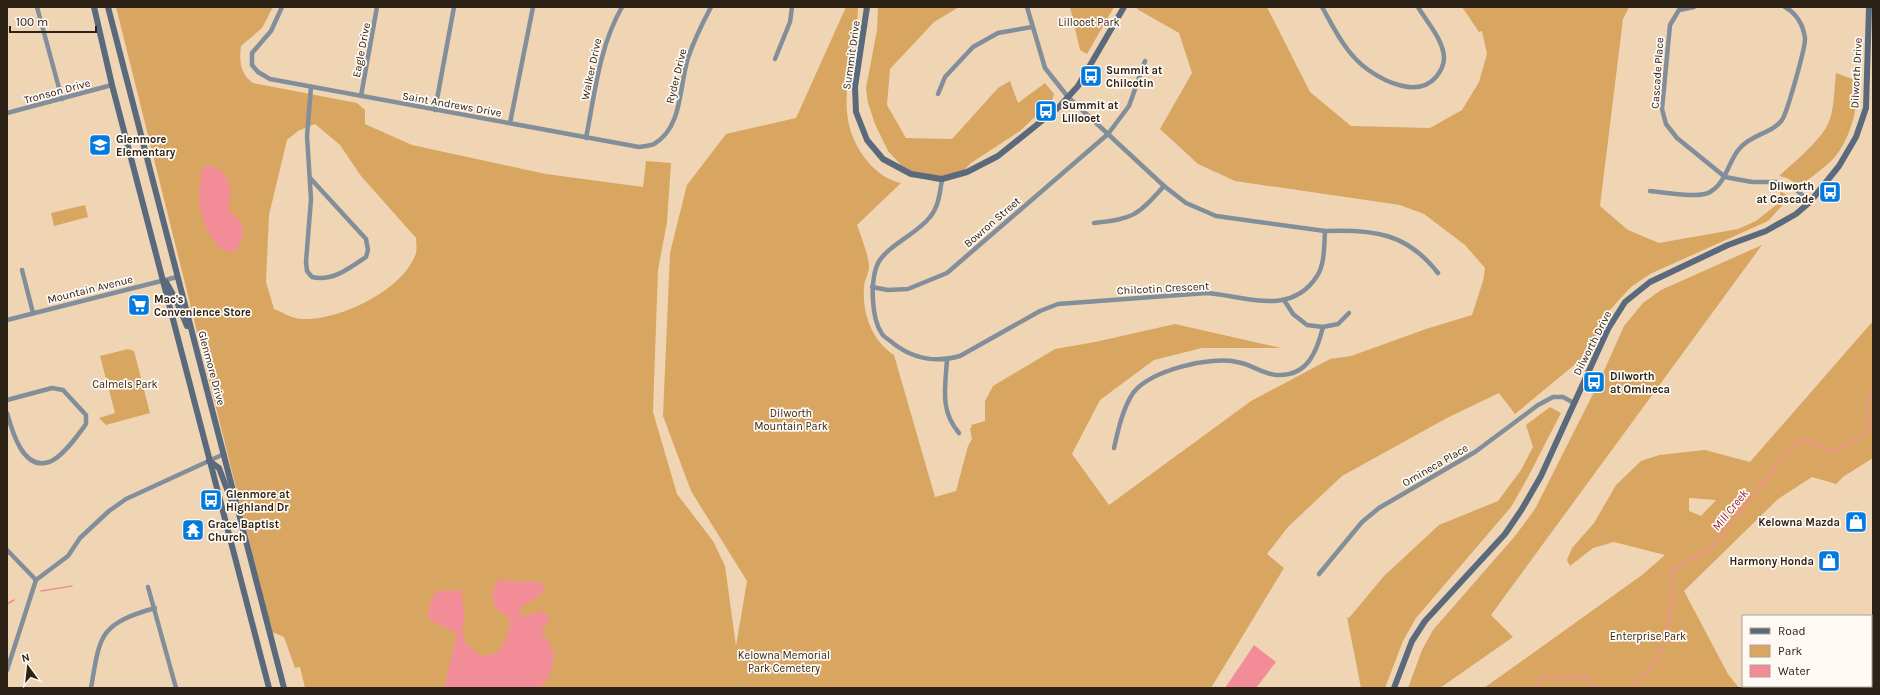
<svg xmlns="http://www.w3.org/2000/svg" width="1880" height="695" viewBox="0 0 1880 695" font-family="Karla,sans-serif">
<rect width="100%" height="100%" fill="#efd5b4"/>
<g fill="#d9a661" fill-rule="evenodd">
<path d="M116 7H273L262 28 241 46C239 61 240 74 253 83L357 103 365 110V124L412 145 546 174 643 187 646 161 671 163 667 222 658 270 653 412 677 494 713 541 725 566 736 646 747 581 691 491 663 416 670 253 687 185 726 134 796 118 846 7H858C857 61 827 113 868 162 877 172 887 180 901 183L857 225C861 237 869 256 869 267 869 273 864 281 864 288 862 313 872 341 894 355L935 497 956 491 968 446 972 439 970 428 972 427 971 425 985 421V401L993 386 1055 349 1095 342 1175 324 1281 348H1202L1154 360 1100 400 1072 454 1109 505 1251 401 1330 359 1351 356 1426 329 1472 315 1483 281 1485 268 1465 245 1424 214 1400 205 1235 181 1198 164 1160 129 1192 73 1179 33 1137 9 1138 7H1267L1310 92 1351 126 1430 128 1462 110 1479 82 1487 54 1482 31 1479 32 1462 7H1629L1623 19 1600 206 1628 230 1659 243 1738 229 1756 221 1780 202V191L1790 197 1768 221 1650 274 1631 287 1608 312 1599 328 1590 352 1515 414 1499 393 1447 418 1342 476 1288 527 1267 554 1284 568 1211 688H305L300 667 295 668 284 637 272 632ZM315 124 340 145 361 176 416 238C416 242 417 249 416 253 404 290 339 321 302 319 293 319 282 312 274 309L266 282 269 215 287 140 298 131Z"/>
<path d="M878 7H959L934 22 890 69 887 105 906 138 952 139 998 88 1010 81 1018 103 1045 83 1054 94 1052 101 1020 131 971 163 956 178 937 182 916 177 902 166 888 151 875 124 868 103 866 88 877 30Z"/>
<path d="M1070 7H1114L1087 54 1080 50Z"/>
<path d="M1836 73 1858 81C1858 109 1850 144 1829 163 1820 171 1810 178 1800 186L1787 178 1779 176C1792 164 1819 142 1828 124 1835 109 1834 87 1836 73Z"/>
<path d="M85 205 88 217 54 226 51 213Z"/>
<path d="M1762 245 1491 615 1513 637 1440 688H1408L1422 650 1433 630 1515 536 1535 509 1599 382 1624 326 1643 303 1661 290Z"/>
<path d="M1873 321V458L1843 477 1836 484 1812 477 1778 499 1684 591 1728 674 1739 688H1484L1642 575 1665 555 1614 542 1593 548 1570 566 1567 560 1572 548 1594 523 1616 485 1641 461 1659 455 1705 450 1750 462ZM1689 498H1690L1716 500 1701 516 1689 511Z"/>
<path d="M128 349 134 351 150 413 106 425 99 418 115 413 100 356Z"/>
<path d="M1550 407 1561 413 1527 479 1511 507 1416 618 1403 641 1385 688H1361L1347 617 1349 618 1384 576 1439 525 1498 501 1521 470 1533 447 1526 425Z"/>
</g>
<g fill="#f28d98">
<path d="M208 165C231 172 233 187 228 208 232 214 240 219 242 224 244 228 243 235 242 239 240 245 238 251 231 252 214 253 201 218 199 204 198 193 201 179 202 168Z"/>
<path d="M499 579 519 582 531 581 546 585C539 601 528 600 520 609L523 617 537 612H545L550 620 542 628C542 635 547 638 550 644 558 659 551 678 539 688H444L457 635C449 626 437 626 428 618L431 599 437 591 461 590 465 620 462 629 465 642 473 650 482 656 497 653C505 643 511 630 509 617 491 610 488 595 499 579Z"/>
<path d="M1254 645 1276 662 1256 688H1225Z"/>
</g>
<g fill="none" stroke-linecap="round" stroke-linejoin="round">
<g stroke="#f28d98" stroke-width="1.5">
<path d="M41 591 72 586"/>
<path d="M7 604 14 600"/>
<path d="M1536 688 1540 678 1587 677 1597 688"/>
<path d="M1630 688 1655 663 1664 646 1672 599 1671 571 1710 549 1794 444 1807 439 1818 446 1833 451 1858 439 1869 429 1867 403 1873 390"/>
</g>
<g stroke="#838e9b" stroke-width="4.5">
<path d="M37 7 62 99"/>
<path d="M282 7 271 31 252 53V65L258 72 270 79 639 147C644 146 650 146 654 144 683 127 679 86 688 58 694 40 702 24 711 7"/>
<path d="M1322 7C1334 28 1346 54 1367 69 1385 82 1418 98 1436 77 1441 71 1444 66 1444 58 1444 41 1427 22 1418 7"/>
<path d="M1694 7 1679 10 1670 25 1662 109 1666 124 1677 138 1725 177 1752 182H1776L1793 187 1810 202"/>
<path d="M775 59 790 22 792 7"/>
<path d="M938 94 945 77 973 47 998 33 1032 27"/>
<path d="M361 96 377 7"/>
<path d="M435 110 454 7"/>
<path d="M7 113 112 85"/>
<path d="M510 123 533 7"/>
<path d="M586 138C595 93 599 47 622 7"/>
<path d="M311 179 366 239 368 250 366 257C350 268 332 282 312 277L307 271 306 262 311 199 307 136 311 87"/>
<path d="M942 179C940 192 939 206 930 217 917 234 888 245 878 263 870 280 871 318 882 334 885 338 891 341 894 344 914 359 936 363 960 356L1040 311 1058 304 1207 293C1245 296 1291 317 1317 276 1325 264 1324 245 1325 231L1216 216 1186 203 1164 186 1068 97 1045 68 1027 7"/>
<path d="M1650 191C1664 192 1699 199 1710 192 1727 182 1728 161 1740 148 1753 133 1770 135 1782 120 1787 113 1806 46 1805 38 1803 24 1797 14 1785 7"/>
<path d="M1094 223C1134 219 1138 215 1164 186"/>
<path d="M1325 231C1373 229 1407 233 1438 273"/>
<path d="M22 270 33 313"/>
<path d="M872 287 888 290 908 289 947 273 1108 134 1129 106 1145 61"/>
<path d="M1284 300 1293 314 1307 325 1323 327 1338 324 1349 313"/>
<path d="M7 320 177 277"/>
<path d="M947 360C945 388 940 411 959 433"/>
<path d="M7 400 52 388 63 390 86 415V424C78 435 62 458 49 462 23 471 12 431 7 413"/>
<path d="M1114 448C1118 430 1123 408 1133 393 1151 370 1210 356 1237 362 1251 364 1264 375 1278 375 1308 376 1317 351 1323 327"/>
<path d="M7 550 36 580"/>
<path d="M1319 574 1362 522 1379 508 1475 452 1538 405 1553 397H1563L1574 403"/>
<path d="M148 587 176 688"/>
<path d="M7 670 36 580 68 556 80 538 109 511 126 499 224 454"/>
<path d="M91 688C100 635 99 624 155 608"/>
</g>
<g stroke="#5a6a7c" stroke-width="6">
<path d="M94 7 112 85 269 688"/>
<path d="M108 7 284 688"/>
<path d="M867 7 855 87 856 112 867 140 883 159 911 174 942 179 967 172 998 156 1059 107 1078 86 1124 7"/>
<path d="M166 282 177 302 187 326"/>
<path d="M209 461 219 468 233 505"/>
<path d="M1871 642 1873 638"/>
<path d="M1394 688 1412 641 1425 621 1505 534 1522 509 1541 476 1608 329 1625 302 1650 282 1728 245 1766 231 1796 214 1810 202 1839 166 1856 137 1866 108 1869 7"/>
<path d="M1847 688 1848 686"/>
</g>
</g>
<defs>
<g id="bus-square" transform="scale(1.15)"><rect x="-9" y="-9" width="18" height="18" rx="4" fill="#027ae0" stroke="#fff9f3"/><path d="M-5-6H5V4H4V6H2V4H-2V6H-4V4H-5ZM-3.5-4V0h7V-4ZM-3.5 1.2v1.5H-2V1.2ZM2 1.2v1.5H3.5V1.2Z" fill="#fff"/></g>
<g id="school-square" transform="scale(1.15)"><rect x="-9" y="-9" width="18" height="18" rx="4" fill="#027ae0" stroke="#fff9f3"/><path d="M0-5L7-2L0 1L-7-2ZM-4 1L0 2.5L4 1V4Q0 6-4 4Z" fill="#fff"/></g>
<g id="supermarket-square" transform="scale(1.15)"><rect x="-9" y="-9" width="18" height="18" rx="4" fill="#027ae0" stroke="#fff9f3"/><path d="M-6-5.5h2.5l.6 2H6L4.5 2H-2.5L-4.4-4H-6ZM-1.5 3.2a1.3 1.3 0 1 0 .1 0ZM3 3.2a1.3 1.3 0 1 0 .1 0Z" fill="#fff"/></g>
<g id="shop-square" transform="scale(1.15)"><rect x="-9" y="-9" width="18" height="18" rx="4" fill="#027ae0" stroke="#fff9f3"/><path d="M-5-2.5h2.3a2.7 3.5 0 0 1 5.4 0H5L5.5 6h-11ZM-1.5-2.5h3a1.5 2.3 0 0 0-3 0Z" fill="#fff"/></g>
<g id="temple-square" transform="scale(1.15)"><rect x="-9" y="-9" width="18" height="18" rx="4" fill="#027ae0" stroke="#fff9f3"/><path d="M0-6L5-2H3V0L6.5 2.5H4V6H1.5V3h-3V6H-4V2.5H-6.5L-3 0V-2H-5Z" fill="#fff"/></g>
</defs>
<g fill-rule="evenodd">
<use href="#bus-square" x="1091" y="76"/>
<use href="#bus-square" x="1046" y="111"/>
<use href="#school-square" x="100" y="145"/>
<use href="#bus-square" x="1830" y="192"/>
<use href="#supermarket-square" x="139" y="305"/>
<use href="#bus-square" x="1594" y="382"/>
<use href="#bus-square" x="211" y="500"/>
<use href="#shop-square" x="1856" y="522"/>
<use href="#temple-square" x="193" y="530"/>
<use href="#shop-square" x="1829" y="561"/>
</g>
<g text-anchor="middle" stroke-width="3.5" stroke-linejoin="round" paint-order="stroke">
<g font-size="11" fill="#352715" stroke="#fff9f3">
<text x="1089" y="26">Lillooet Park</text>
<text x="125" y="388">Calmels Park</text>
<text x="791" y="417">Dilworth<tspan x="791" dy="13">Mountain Park</tspan></text>
<text x="1648" y="640">Enterprise Park</text>
<text x="784" y="659">Kelowna Memorial<tspan x="784" dy="13">Park Cemetery</tspan></text>
</g>
<g font-size="11" fill="#2c2216" stroke="#fff9f3">
<text transform="translate(361 50) rotate(-79)" y="4">Eagle Drive</text>
<text transform="translate(851 55) rotate(-82)" y="4">Summit Drive</text>
<text transform="translate(591 69) rotate(-78)" y="4">Walker Drive</text>
<text transform="translate(1657 73) rotate(-86)" y="4">Cascade Place</text>
<text transform="translate(1856 73) rotate(-87)" y="4">Dilworth Drive</text>
<text transform="translate(676 76) rotate(-76)" y="4">Ryder Drive</text>
<text transform="translate(57 91) rotate(-15)" y="4">Tronson Drive</text>
<text transform="translate(452 104) rotate(10)" y="4">Saint Andrews Drive</text>
<text transform="translate(992 222) rotate(-41)" y="4">Bowron Street</text>
<text transform="translate(1163 288) rotate(-3)" y="4">Chilcotin Crescent</text>
<text transform="translate(90 289) rotate(-14)" y="4">Mountain Avenue</text>
<text transform="translate(1592 343) rotate(-63)" y="4">Dilworth Drive</text>
<text transform="translate(212 368) rotate(75)" y="4">Glenmore Drive</text>
<text transform="translate(1435 465) rotate(-30)" y="4">Omineca Place</text>
</g>
<g font-size="11" font-weight="bold" fill="#2c2216" stroke="#fff9f3" text-anchor="start">
<text x="1106" y="74">Summit at<tspan x="1106" dy="13">Chilcotin</tspan></text>
<text x="1062" y="109">Summit at<tspan x="1062" dy="13">Lillooet</tspan></text>
<text x="116" y="143">Glenmore<tspan x="116" dy="13">Elementary</tspan></text>
<text x="1814" y="190" text-anchor="end">Dilworth<tspan x="1814" dy="13">at Cascade</tspan></text>
<text x="154" y="303">Mac's<tspan x="154" dy="13">Convenience Store</tspan></text>
<text x="1610" y="380">Dilworth<tspan x="1610" dy="13">at Omineca</tspan></text>
<text x="226" y="498">Glenmore at<tspan x="226" dy="13">Highland Dr</tspan></text>
<text x="1840" y="526" text-anchor="end">Kelowna Mazda</text>
<text x="208" y="528">Grace Baptist<tspan x="208" dy="13">Church</tspan></text>
<text x="1814" y="565" text-anchor="end">Harmony Honda</text>
</g>
<g font-size="12" font-style="italic" fill="#902039" stroke="#fff9f3">
<text transform="translate(1730 510) rotate(-51)" y="4">Mill Creek</text>
</g>
</g>
<rect width="1880" height="695" fill="none" stroke="#2c2216" stroke-width="16"/>
<rect x="1742" y="615" width="130" height="72" fill="#fff9f3" stroke="#aba39b"/>
<rect x="1750" y="628" width="20" height="6" fill="#5a6a7c" stroke="#aba39b"/>
<text x="1778" y="635" font-size="12" fill="#2c2216">Road</text>
<rect x="1750" y="645" width="20" height="12" fill="#d9a661" stroke="#aba39b"/>
<text x="1778" y="655" font-size="12" fill="#2c2216">Park</text>
<rect x="1750" y="665" width="20" height="12" fill="#f28d98" stroke="#aba39b"/>
<text x="1778" y="675" font-size="12" fill="#2c2216">Water</text>
<g transform="translate(28 667) rotate(345)" stroke="#fff9f3" stroke-width="3" paint-order="stroke">
<path d="M0-3L7 15L0 10L-7 15Z" fill="#2c2216"/>
<text y="-6" font-size="11" font-weight="bold" text-anchor="middle" fill="#2c2216">N</text>
</g>
<path d="M10 26v6h86v-6" fill="none" stroke="#2c2216" stroke-width="2"/>
<text x="16" y="26" font-size="12" fill="#2c2216" stroke="#fff9f3" stroke-width="3" paint-order="stroke">100 m</text>
</svg>
